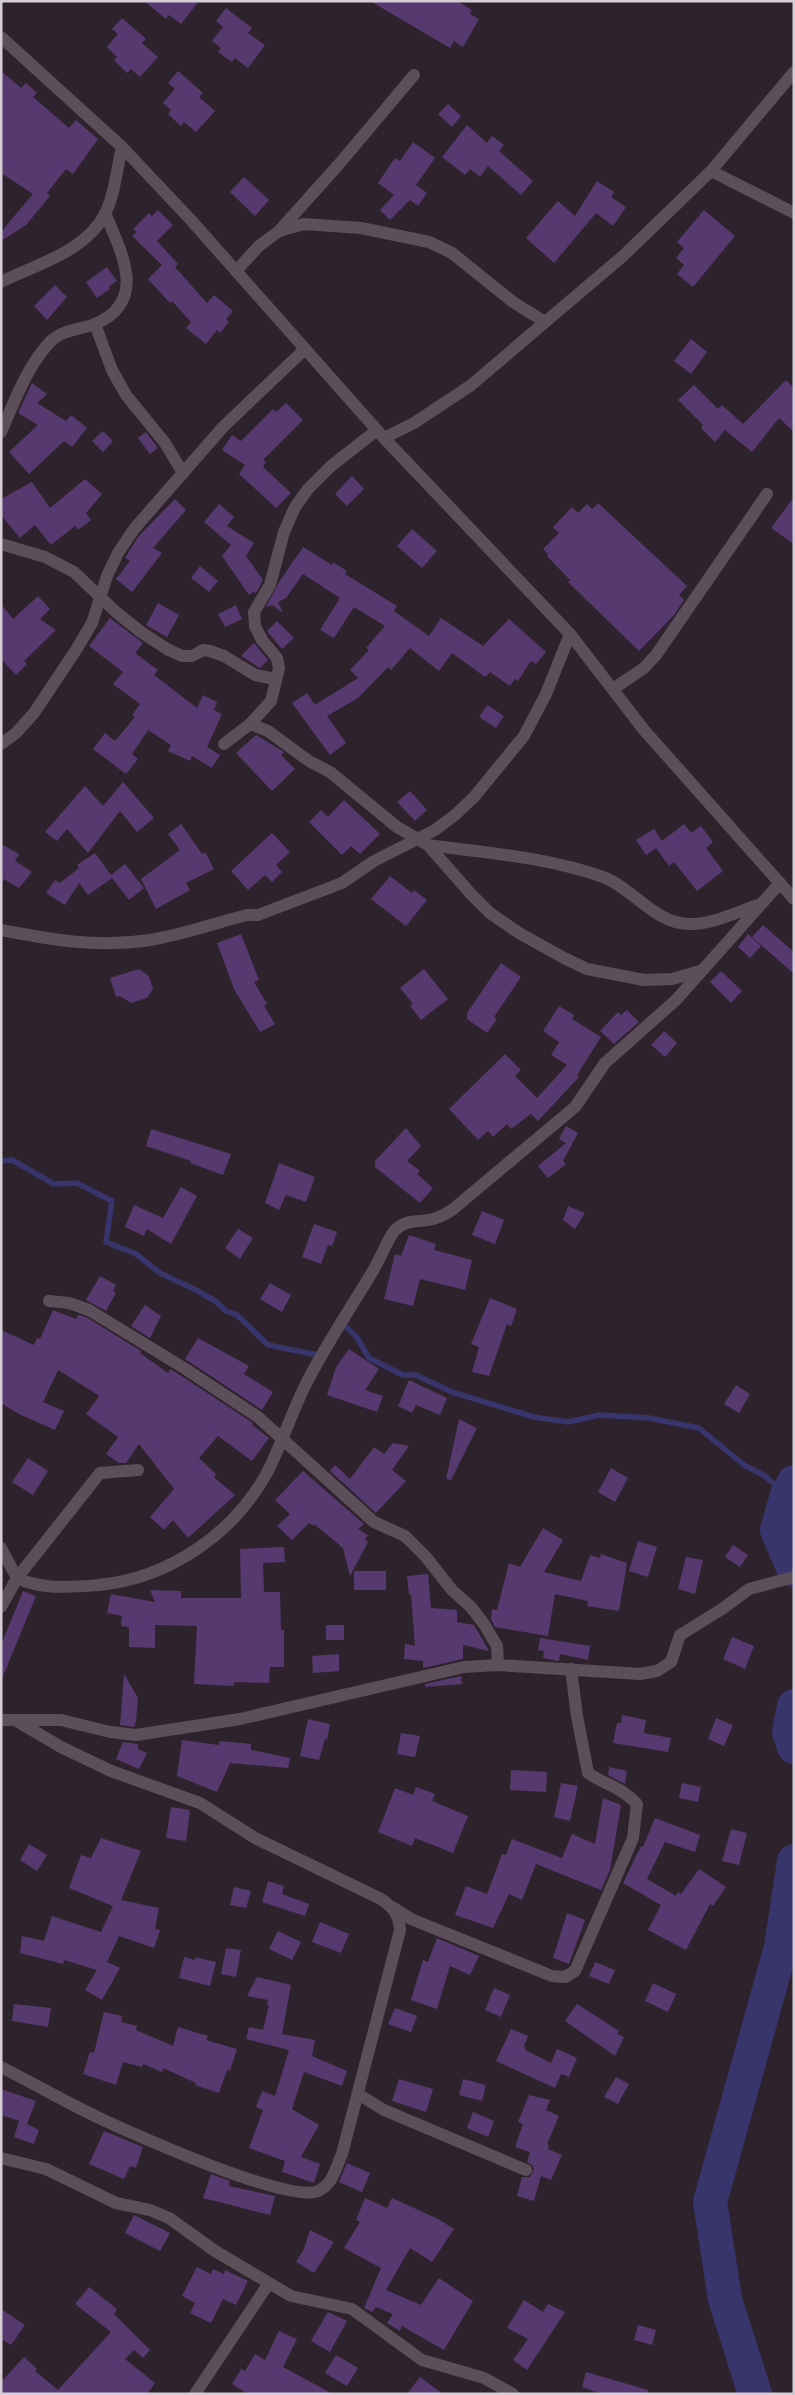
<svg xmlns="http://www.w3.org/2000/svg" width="795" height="2395" viewBox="0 0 795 2395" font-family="Lora,serif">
<rect width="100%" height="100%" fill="#2e232d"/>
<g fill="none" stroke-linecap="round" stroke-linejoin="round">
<g stroke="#38346c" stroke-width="5.5">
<path d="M1 1161 12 1160 54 1184 77 1183 112 1201 106 1242 136 1254 160 1273 196 1290 215 1301 226 1311 237 1315 268 1345 318 1355 319 1353"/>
<path d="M347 1328 356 1336 369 1358 403 1375H416L452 1392 534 1417 568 1422 600 1415 649 1418 699 1428 744 1465 765 1476 787 1495"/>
</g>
<g stroke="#38346c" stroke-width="34">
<path d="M794 1482 787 1495 777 1530 794 1570"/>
<path d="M794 1706 789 1732 794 1747"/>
<path d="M755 2394 725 2299 710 2202 781 1947 794 1861"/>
</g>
</g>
<g fill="#56396f">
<path d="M144 1H199L181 24 169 15 166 19Z"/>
<path d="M370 1H457L472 10 470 14 479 19 463 47 454 41 450 48Z"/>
<path d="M226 8 252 28 248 33 265 45 248 68 235 58 232 62 218 52 221 48 212 41 223 27 216 21Z"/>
<path d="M122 18 146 39 142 43 158 57 140 77 131 69 127 73 114 60 117 57 107 47 118 34 112 29Z"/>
<path d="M1 71 21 88 26 83 37 93 33 97 69 128 76 120 98 139 73 174 66 169 47 193 50 196 26 225 1 241V232L33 194 1 173Z"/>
<path d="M178 71 203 93 199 97 215 111 196 132 184 122 181 126 168 114 171 110 163 103 175 89 168 83Z"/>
<path d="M448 104 461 116 452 127 438 114Z"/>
<path d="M467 125 487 143 492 136 504 145 499 151 533 181 521 195 488 166 480 177 470 169 465 175 442 157Z"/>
<path d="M413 142 435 158 416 185 427 193 418 206 410 200 390 220 380 210 394 195 378 183 395 158 400 161Z"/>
<path d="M244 177 269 200 255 216 230 192Z"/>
<path d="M597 181 614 192 611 197 626 207 613 226 596 213 554 263 526 238 558 201 575 216Z"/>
<path d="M158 210 173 225 157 241 178 264 175 267 207 303 214 295 233 311 226 319 229 322 220 333 217 330 206 344 186 328 191 322 172 301 170 303 148 279 162 265 132 236 137 232 133 229 149 213 152 216Z"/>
<path d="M704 210 735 236 693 287 677 274 684 265 676 258 684 248 677 242Z"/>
<path d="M107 267 117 281 109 286 110 289 97 298 86 282Z"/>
<path d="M55 285 67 297 47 320 34 306Z"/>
<path d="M691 339 707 352 691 374 674 361Z"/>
<path d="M786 380 794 388V432L779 418 752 452 725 430 715 442 701 428 703 425 678 400 694 385 718 409 722 405 743 424Z"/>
<path d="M32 383 47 394 37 403 66 421 71 415 87 428 72 447 64 441 29 474 9 452 38 425 18 413Z"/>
<path d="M286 403 303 420 263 460 266 462 263 467 291 493 276 508 239 474 245 465 222 450 232 435 241 441 273 409 276 412Z"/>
<path d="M103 431 113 441 103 452 92 441Z"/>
<path d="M146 432 158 448 150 454 138 438Z"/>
<path d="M352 476 364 489 347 506 335 494Z"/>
<path d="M85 479 102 494 86 513 91 520 78 530 75 526 51 545 35 525 20 538 1 515V499L32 482 50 508Z"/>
<path d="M794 497V544L771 528Z"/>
<path d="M175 499 186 510 153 548 162 553 132 592 116 579 130 561 125 558 138 537Z"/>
<path d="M598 503 687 586 679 595 684 600 674 615 639 651 568 582 570 580 547 556 548 554 543 549 559 533 553 527 572 507 578 513 587 504 592 509Z"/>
<path d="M219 504 234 517 227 526 254 543 246 556 263 580 256 593 253 592 249 595 222 556 231 545 204 522Z"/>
<path d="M412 529 437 551 422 568 397 546Z"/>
<path d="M303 547 332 565 333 562 347 571 345 574 397 606 394 611 429 636 441 618 483 646 509 619 546 652 536 664 531 661 518 681 515 679 510 686 490 672 485 677 452 653 439 671 410 648 391 670 388 667 358 698 327 716 346 743 330 755 292 703 307 693 315 705 358 678 350 670 369 650 366 648 385 626 354 607 334 638 320 630 340 598 303 574 286 598 278 602 283 613 272 605 266 607 279 582Z"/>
<path d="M200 566 218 581 209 592 191 578Z"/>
<path d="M38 596 50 609 40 619 56 630 24 661 27 664 16 675 1 659V604L13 619Z"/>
<path d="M158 603 179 615 167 637 146 625Z"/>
<path d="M236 605 242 619 225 627 218 614Z"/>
<path d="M110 618 143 643 135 653 158 670 154 675 197 708 203 695 217 702 214 710 222 714 207 747 220 755 212 768 192 756 190 761 168 751 171 745 148 730 132 754 138 759 126 774 93 749 105 733 115 741 135 717 132 715 140 704 113 684 123 672 89 646Z"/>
<path d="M277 621 294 638 282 649 267 631Z"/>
<path d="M254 643 268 660 260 668 241 656Z"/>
<path d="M487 705 504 716 496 728 479 717Z"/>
<path d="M256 735 284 752 281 755 295 769 272 791 236 753Z"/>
<path d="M123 782 154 818 137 832 120 811 88 853 67 829 57 841 45 832 85 786 103 806Z"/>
<path d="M410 791 427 810 415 821 397 802Z"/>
<path d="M344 800 380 834 360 854 351 846 342 855 309 822 321 810 328 817Z"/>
<path d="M181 824 202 854 205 852 214 869 186 883 190 890 156 909 141 879 180 850 168 834Z"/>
<path d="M684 824 691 833 701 826 713 842 706 848 723 871 697 891 674 862 669 866 656 848 646 855 636 840 654 829 662 841Z"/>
<path d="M272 833 290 852 276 865 282 872 272 882 265 875 248 890 231 871Z"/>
<path d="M1 844 19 854 15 861 32 872 19 888 4 879 1 884Z"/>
<path d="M95 853 111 875 125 864 144 888 129 900 112 878 88 895 79 883 65 905 46 893 55 880 60 883 79 868 77 865Z"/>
<path d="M390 876 412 893 414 890 427 900 406 926 371 899Z"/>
<path d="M763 925 794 952V974L752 937Z"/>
<path d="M241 934 259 980 254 982 267 1004 264 1006 275 1024 260 1032 234 989 217 943Z"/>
<path d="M748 934 761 946 750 958 738 947Z"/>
<path d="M501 963 521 977 494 1017 497 1019 487 1033 467 1019V1013Z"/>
<path d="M139 969 149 976 153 989 147 998 131 1003 120 996 116 997 110 978Z"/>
<path d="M424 969 448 999 421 1020 410 1006 413 1004 400 988Z"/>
<path d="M721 971 742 991 731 1003 710 982Z"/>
<path d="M559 1006 574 1015 572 1019 601 1037 577 1075 579 1077 538 1121 531 1114 511 1129 507 1124 493 1137 488 1131 478 1140 449 1109 505 1054 521 1070 515 1076 537 1098 567 1065 551 1055 559 1042 543 1031Z"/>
<path d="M627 1010 639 1022 614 1044 600 1031 618 1012 621 1015Z"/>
<path d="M664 1031 677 1043 665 1057 651 1045Z"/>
<path d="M566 1126 578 1133 563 1161 566 1164 548 1178 538 1166 566 1143 559 1139Z"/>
<path d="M406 1128 421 1146 407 1161 420 1171 417 1174 433 1188 420 1203 375 1167V1161Z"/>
<path d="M151 1129 231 1154 223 1175 190 1163 191 1161 146 1146Z"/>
<path d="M279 1163 315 1177 306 1202 286 1195 279 1210 265 1203Z"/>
<path d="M181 1187 197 1196 171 1244 147 1229 144 1236 125 1227 134 1205 163 1218Z"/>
<path d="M568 1206 585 1213 575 1229 563 1220Z"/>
<path d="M482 1211 504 1220 495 1244 472 1235Z"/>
<path d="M314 1224 337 1232 332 1246 328 1245 321 1264 302 1257Z"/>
<path d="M238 1229 253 1238 240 1259 225 1248Z"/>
<path d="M409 1235 436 1244 434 1250 472 1260 465 1290 420 1279 413 1306 384 1299 395 1254 401 1256Z"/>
<path d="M100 1276 116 1285 113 1291 116 1293 106 1311 86 1300Z"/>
<path d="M270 1283 291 1295 282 1312 260 1299Z"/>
<path d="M490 1298 517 1309 511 1326 507 1324 489 1376 472 1372 479 1347 471 1344Z"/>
<path d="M145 1305 161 1316 150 1338 131 1326Z"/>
<path d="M53 1310 76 1319 78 1315 86 1317 141 1351 140 1353 168 1373 170 1369 180 1375 253 1423 252 1425 269 1438 252 1461 218 1436 199 1458 216 1474 214 1477 235 1495 188 1538 173 1520 164 1530 150 1517 174 1489 139 1444 126 1463H119L106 1454 118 1437 86 1414 99 1396 98 1395 58 1370 43 1402 64 1411 55 1430 19 1414 1 1403V1330L34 1345 37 1338 40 1339Z"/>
<path d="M198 1338 249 1366 244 1374 273 1392 262 1410 185 1359Z"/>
<path d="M349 1349 379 1369 365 1390 383 1396 377 1412 327 1395 336 1367Z"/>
<path d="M409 1380 447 1398 440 1415 416 1405 412 1413 398 1406Z"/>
<path d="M736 1385 750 1394 739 1413 724 1404Z"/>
<path d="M459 1419 477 1428 451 1480 446 1479Z"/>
<path d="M393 1443 409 1446 392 1470 406 1481 376 1513 330 1471 335 1465 350 1479 374 1447 384 1454Z"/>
<path d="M28 1458 48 1471 33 1495 12 1482Z"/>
<path d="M611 1468 628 1478 615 1502 598 1492Z"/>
<path d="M303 1471 364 1524 358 1529 368 1535 365 1540 368 1542 350 1576 343 1548 314 1524 313 1526 309 1523 292 1540 277 1526 290 1514 275 1500Z"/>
<path d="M543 1528 563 1540 544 1572 581 1581 590 1555 600 1558 601 1554 627 1563 619 1611 587 1606 588 1601 555 1594 548 1636 495 1627 491 1619 492 1609 497 1610 509 1563 520 1567Z"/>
<path d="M638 1541 657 1547 648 1577 629 1571Z"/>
<path d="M733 1545 748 1555 740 1567 725 1557Z"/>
<path d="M284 1547 285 1562 263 1563 264 1592H280L281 1630H284V1667H270L269 1683 234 1682V1686L194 1684 197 1626 155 1625V1648L129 1647V1627L121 1626 122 1616 107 1613 111 1594 155 1602 150 1590 181 1591V1598H241L240 1549Z"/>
<path d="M686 1557 703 1560 695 1594 678 1589Z"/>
<rect x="354" y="1571" width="32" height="19"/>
<path d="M428 1574 431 1608 457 1610V1622L474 1625 489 1651 463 1645V1659L423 1668V1661L404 1659 405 1644 415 1646 411 1594H409L407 1576Z"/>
<path d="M23 1591 36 1596 1 1681V1645Z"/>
<rect x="326" y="1625" width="18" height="15"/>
<path d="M732 1637 754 1646 745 1669 723 1659Z"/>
<path d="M540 1638 590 1646 588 1660 560 1654 559 1661 543 1658 544 1651 538 1650Z"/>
<path d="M339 1654V1671L313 1673 312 1656Z"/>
<path d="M124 1674 138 1698 136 1721 134 1727 120 1725Z"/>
<path d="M461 1676 462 1684 425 1687V1684Z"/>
<path d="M622 1715 646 1720 644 1733 671 1738 668 1752 613 1743 617 1723H621Z"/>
<path d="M716 1718 733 1725 724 1746 708 1739Z"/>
<path d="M308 1719 330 1724 327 1740 325 1739 319 1760 300 1756Z"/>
<path d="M401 1733 420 1736 415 1757 397 1754Z"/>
<path d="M182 1740 219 1745V1741L251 1744V1750L290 1758 288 1768 230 1763 217 1792 177 1776Z"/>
<path d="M123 1742 138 1744V1749L147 1753 139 1769 116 1759Z"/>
<path d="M609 1767 627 1771 625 1784 608 1775Z"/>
<path d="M511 1770 547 1772 546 1792 510 1790Z"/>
<path d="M561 1783 578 1786 570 1821 554 1817Z"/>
<path d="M682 1783 701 1787 698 1802 679 1798Z"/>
<path d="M416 1787 435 1794 432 1801 468 1816 453 1853 415 1838 412 1846 378 1832 395 1788 413 1795Z"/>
<path d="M603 1798 621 1805 610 1870 601 1890 536 1864 522 1900 509 1894 493 1928 455 1915 466 1886 487 1894 502 1854 506 1855 512 1839 562 1858 572 1834 595 1844Z"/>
<path d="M171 1807 190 1810 186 1841 166 1838Z"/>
<path d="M655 1818 700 1835 695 1852 665 1842 647 1879 676 1896 678 1892 681 1894 699 1869 726 1887 713 1906 710 1904 686 1950 648 1930 661 1905 623 1883 641 1846 643 1847Z"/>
<path d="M731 1829 747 1833 739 1865 722 1861Z"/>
<path d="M101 1838 141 1851 121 1900 159 1908 155 1929 160 1930 154 1948 119 1936 107 1962 120 1968 102 2000 85 1990 97 1970 64 1960 63 1964 20 1953 22 1936 44 1941 52 1916 101 1932 113 1906 69 1888 81 1855 91 1858Z"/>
<path d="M29 1844 47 1855 37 1871 20 1860Z"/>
<path d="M268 1881 284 1886 282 1894 309 1904 305 1916 262 1902Z"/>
<path d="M234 1887 251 1891 246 1908 230 1905Z"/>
<path d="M567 1913 585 1920 569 1964 553 1958Z"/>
<path d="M320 1922 349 1934 341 1953 312 1942Z"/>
<path d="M278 1931 301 1942 292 1960 269 1949Z"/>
<path d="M437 1938 479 1956 470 1975 450 1966 437 2009 411 2000 423 1960 428 1962Z"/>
<path d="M226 1948 241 1950 236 1977 221 1974Z"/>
<path d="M184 1957 195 1960V1957L216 1962 210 1986 179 1978Z"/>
<path d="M595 1962 615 1970 609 1984 589 1976Z"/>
<path d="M257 1977 291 1985 282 2034 315 2040 312 2056 347 2071 342 2086 304 2072 292 2109 319 2125 301 2157 320 2164 314 2183 282 2172 285 2161 249 2148 263 2110 256 2107 262 2091 275 2096 289 2050 246 2039 249 2027 263 2030 269 2005H267L268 2000 247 1996Z"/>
<path d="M653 1983 676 1994 668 2012 645 2001Z"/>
<path d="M494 1988 510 1995 501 2017 485 2010Z"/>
<path d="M14 2004 51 2008 48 2027 12 2021Z"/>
<path d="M577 2004 619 2031 617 2034 624 2037 615 2056 565 2021Z"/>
<path d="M395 2008 417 2016 411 2032 388 2024Z"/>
<path d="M104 2012 122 2016 121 2022 137 2026 136 2030 173 2046 178 2027 208 2036 206 2040 237 2049 230 2071 227 2070 219 2093 195 2085 196 2083 163 2068 162 2072 143 2064 142 2067 123 2062 116 2085 83 2074 90 2052 94 2053Z"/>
<path d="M511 2029 528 2036 524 2046 526 2048 525 2050 551 2063 557 2049 577 2058 569 2077 561 2074 555 2088 496 2061Z"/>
<path d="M616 2077 629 2084 618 2104 604 2097Z"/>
<path d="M399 2079 433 2089 426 2112 392 2101Z"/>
<path d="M463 2079 486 2085 482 2101 459 2095Z"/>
<path d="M1 2089 36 2101 27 2124 39 2130 34 2144 14 2137 19 2121 23 2122 1 2115Z"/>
<path d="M529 2095 550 2100 546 2110 559 2116 547 2144 549 2145 548 2149 562 2155 551 2180 541 2176 534 2201 517 2196 522 2177H530L534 2169 532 2165 527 2162 530 2152 515 2147 523 2124 518 2122Z"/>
<path d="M473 2112 494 2121 488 2137 467 2128Z"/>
<path d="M104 2131 143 2147 136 2168 130 2166 124 2179 89 2164Z"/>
<path d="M347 2163 370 2173 362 2192 339 2182Z"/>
<path d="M211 2174 230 2181 229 2186 275 2196 270 2215 203 2198Z"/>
<path d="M365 2198 387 2208 392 2198 438 2219 454 2229 432 2262 410 2248 386 2290 421 2305 439 2278 473 2301 444 2350 402 2326 400 2331 387 2323 393 2314 376 2307 372 2312 364 2308 381 2268 344 2248 360 2222 356 2220Z"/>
<path d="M134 2215 170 2233 160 2251 125 2233Z"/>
<path d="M310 2230 334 2242 314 2273 296 2262 304 2249Z"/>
<path d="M197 2267 211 2274 213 2269 224 2274 225 2270 248 2281 236 2305 223 2299 211 2323 190 2313 195 2303 182 2296Z"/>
<path d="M89 2287 117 2309 114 2314 150 2350 143 2358 134 2350 125 2359 155 2383 147 2394H1V2382L24 2357 37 2369 35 2371 58 2390 111 2332 75 2304Z"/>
<path d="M524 2300 543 2312 548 2304 565 2312 527 2370 513 2360 528 2339 507 2328Z"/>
<path d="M1 2309 25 2325 11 2345 1 2339Z"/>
<path d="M328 2312 347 2321 330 2352 311 2341Z"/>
<path d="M638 2325 656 2330 652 2345 634 2340Z"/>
<path d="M279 2331 297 2339 283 2367 333 2394H248L232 2384 241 2369 245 2371 255 2354 265 2360Z"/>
<path d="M336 2355 358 2368 347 2386 325 2373Z"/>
<path d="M586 2372 648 2390 647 2394H602L582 2387Z"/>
<path d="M420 2377 443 2394H407Z"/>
</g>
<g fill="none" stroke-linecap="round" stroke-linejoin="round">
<g stroke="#5c4f5a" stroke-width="12">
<path d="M711 171 794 213"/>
<path d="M279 231 304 224 361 228 429 242 452 253 513 302 545 322"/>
<path d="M236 271 259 246 279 231 340 163 414 75"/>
<path d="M1 282C37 264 85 252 105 214 115 194 117 168 122 147"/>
<path d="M95 324 112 370 126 395 165 443 183 473"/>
<path d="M1 432C14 403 27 366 50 342 63 329 79 330 95 324 149 301 121 252 105 213"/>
<path d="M384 438 414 423 470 386 623 256 711 171 794 72"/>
<path d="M1 544 45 557 74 572 116 612 141 632 167 649 182 656H192L203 650 210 651 224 656 255 675 275 679"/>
<path d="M613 689 644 668 656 655 767 494"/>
<path d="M250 724 268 731 309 761 330 772 397 827 428 845 470 893 490 913 519 933 564 958 587 969 644 980 672 979 700 971"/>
<path d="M1 744 16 733 34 713 76 650 92 623 107 576 118 553 134 529 223 427 304 350"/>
<path d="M224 744 250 724 271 701 279 668 277 658 262 640 255 626 254 612 270 585 284 532 295 507 308 489 331 466 377 430"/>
<path d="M428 845C486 853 548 857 603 877 633 888 654 923 688 924 712 925 739 911 761 904"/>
<path d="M1 930C53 940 97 948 150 940 182 935 215 923 247 915H258L342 883 374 861 435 830 455 815 474 797 524 736 546 694 570 634"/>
<path d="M49 1301 69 1303 89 1310 184 1368 258 1417 374 1522 405 1536 426 1557 452 1590 471 1607 484 1624 497 1646 498 1665"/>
<path d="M1 1548 17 1578 100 1473 138 1470"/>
<path d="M1 1607 17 1578C42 1590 71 1587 99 1585 169 1578 234 1534 268 1471 283 1441 293 1408 309 1378 328 1342 350 1309 371 1274 380 1260 385 1245 394 1231 407 1218 417 1223 433 1219 440 1217 446 1214 452 1210L575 1107 605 1063 676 1000 780 883"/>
<path d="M1 1720H61L110 1732 136 1735 240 1719 464 1667 498 1665 640 1674 657 1671 671 1662 680 1635 722 1609 749 1589 794 1577"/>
<path d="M394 1908 411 1919 552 1976 565 1977 575 1971 633 1838 637 1804C620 1786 607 1786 588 1773L577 1716 571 1669"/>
<path d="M1 2067C31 2082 60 2099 89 2113 123 2130 290 2205 318 2191 333 2185 336 2167 342 2154L400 1930C399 1915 394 1908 381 1899L255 1838 200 1803 111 1771 61 1747 15 1720"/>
<path d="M358 2094 384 2110 526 2170"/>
<path d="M1 2158 46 2169 116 2203 150 2210 169 2218 215 2251 291 2296 352 2309 422 2360 484 2378 513 2394"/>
<path d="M195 2394 269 2283"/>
</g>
<path stroke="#5c4f5a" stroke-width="12" d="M1 37 122 147 190 219 384 438 570 634 644 730 794 899"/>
</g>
<rect width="795" height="2395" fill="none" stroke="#d6ced5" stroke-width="5"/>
</svg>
